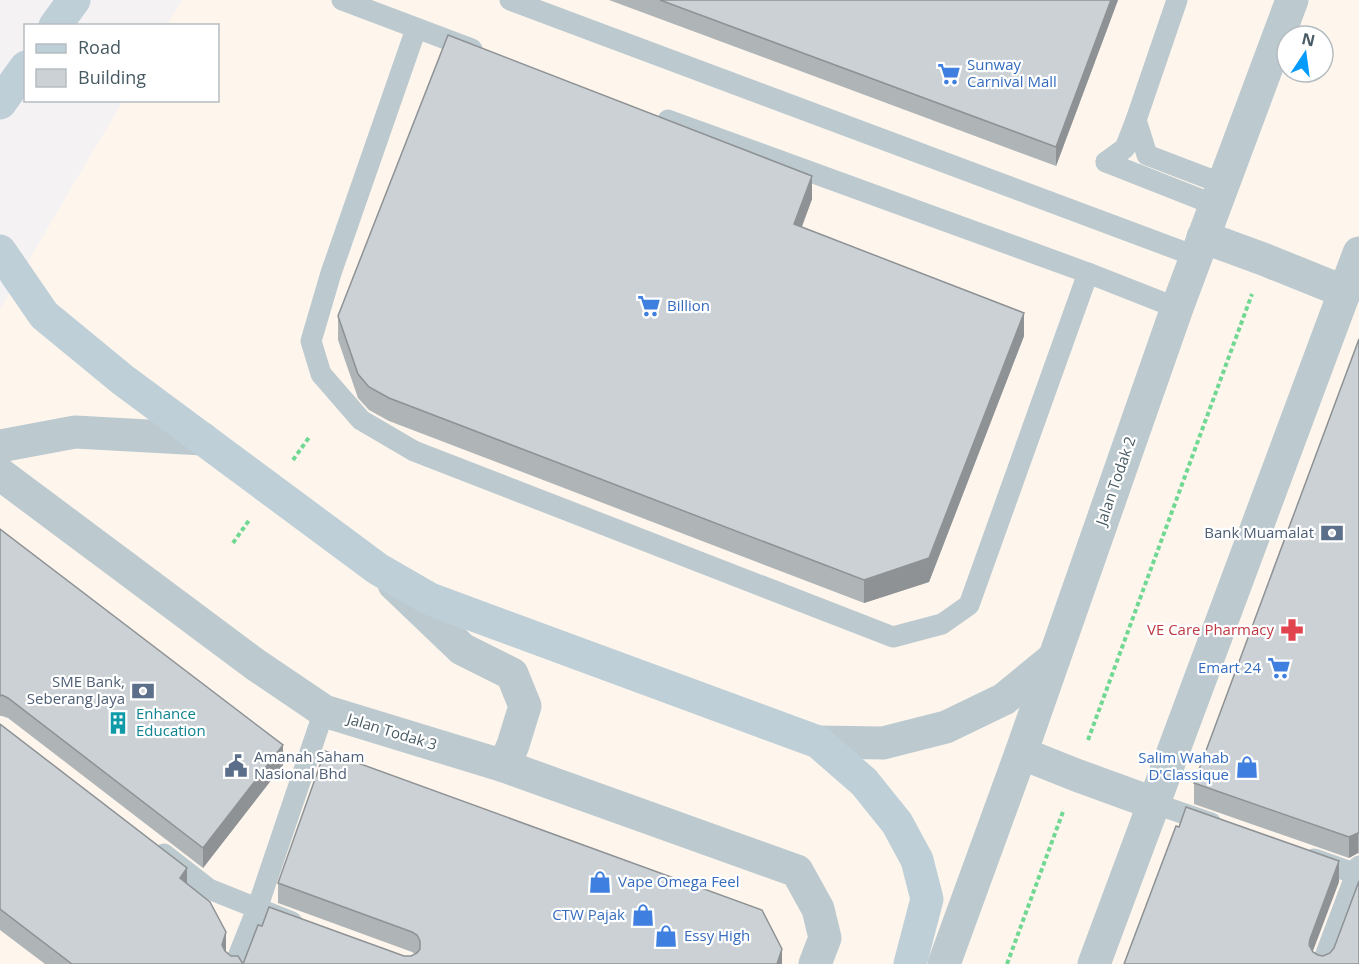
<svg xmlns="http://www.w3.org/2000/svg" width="1359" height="964" viewBox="0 0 1359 964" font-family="'Open Sans',sans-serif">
<rect width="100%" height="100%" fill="#f5f2f3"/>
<path fill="#fef6ed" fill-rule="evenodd" d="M182 0H1359V964H0V309L123 101 218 100V26L167 25ZM1287 36H1323V72H1287Z"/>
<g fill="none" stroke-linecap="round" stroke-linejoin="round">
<g stroke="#71d893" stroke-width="4" stroke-dasharray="4.5 3" stroke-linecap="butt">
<path d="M293 460 310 436"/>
<path d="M233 543 250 519"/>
<path d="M1088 740 1252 294"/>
<path d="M1007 964 1064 809"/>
</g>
<g stroke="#bccad0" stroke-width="21">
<path d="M342 0 472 49"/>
<path d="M510 0 1195 256"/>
<path d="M1177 0 1136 120 1147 155 1223 184"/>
<path d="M416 29 331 273 311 341 321 374 361 420 414 451 893 637 942 624 969 605 1088 273"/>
<path d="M668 120 1088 273 1177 308"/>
<path d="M1106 162 1215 205"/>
<path d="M1106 162 1125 148 1136 120"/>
<path d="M1153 803 1211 823"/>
<path d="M164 854 209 889 292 922"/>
<path d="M1314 859 1359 875"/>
<path d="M235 964 257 909 324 711"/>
<path d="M1322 964 1359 866"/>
</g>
<g stroke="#bccad0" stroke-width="33">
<path d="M1203 237 1263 259 1345 292"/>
<path d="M0 446 75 432 203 439"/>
<path d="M0 474 256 665 324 711 504 766 797 871 818 909 825 938 815 964"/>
<path d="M394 584 462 649 512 674 525 706 513 745 504 766"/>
<path d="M1021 753 1076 775 1153 803"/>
<path d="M1094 964 1359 253"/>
</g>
<g stroke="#bccad0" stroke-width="33">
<path d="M818 742 883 743 946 727 1004 699 1054 658"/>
<path d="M944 964 1021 753 1177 308 1292 0"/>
</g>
<g stroke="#becfd8" stroke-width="33">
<path d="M55 26 74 0"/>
<path d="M0 103 26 67"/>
<path d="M0 251 44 315 123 380 378 569 430 599 818 742 864 782 897 823 917 860 927 899 910 964"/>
</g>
</g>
<g fill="#afb4b7">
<path d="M609 0H1118L1056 166Z"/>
<path d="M812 199 802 227 1024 336 929 582 864 603 389 421 369 410 358 398 338 340V316Z"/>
<path d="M1359 339V854L1358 853 1349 858 1194 804V783Z"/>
<path d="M0 529 283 765 203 868 8 718 2 716H0Z"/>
<path d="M0 724 187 884 226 952 243 964H45L0 930Z"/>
<path d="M278 883 782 964H243L262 926 404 956H411L415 954 412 952 278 903Z"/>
</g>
<g fill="#8e9295">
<path d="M1111 0H1118L1056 166V147Z"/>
<path d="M812 176V199L794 247V224Z"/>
<path d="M1024 313V336L929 582 864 603V580Z"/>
<path d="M283 745V765L203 868V848Z"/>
<path d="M1358 833V853L1349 858V837Z"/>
<path d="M1339 861V882L1310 959V939Z"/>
<path d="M187 868V888L180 878Z"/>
<path d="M226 932V952L223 964 222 945Z"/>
<path d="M782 949V964H777Z"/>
</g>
<g fill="#cbd1d5" stroke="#8e9295" stroke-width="1.5">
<path d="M660 0H1111L1056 147Z"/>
<path d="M448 35 812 176 794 224 1024 313 929 558 864 580 389 398 369 387 358 374 338 316Z"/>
<path d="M1359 339V833H1358L1349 837 1194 783Z"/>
<path d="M0 529 283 745 203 848 8 698 2 695 0 696Z"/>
<path d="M0 724 187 868 180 878 210 902 226 932 222 945 225 951 231 956H238L243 964H72L0 909Z"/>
<path d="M325 751 762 910 782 949 777 964H243L258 925 262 926 269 907 404 956H411L417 953 420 949V941L417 935 412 932 278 883Z"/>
<path d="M1186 807 1339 861 1310 939 1309 945 1313 952 1318 955 1323 956 1330 953 1334 948 1359 881V964H1124L1176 826 1179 827Z"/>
</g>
<defs>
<g id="supermarket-bare" transform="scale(1.8)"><path d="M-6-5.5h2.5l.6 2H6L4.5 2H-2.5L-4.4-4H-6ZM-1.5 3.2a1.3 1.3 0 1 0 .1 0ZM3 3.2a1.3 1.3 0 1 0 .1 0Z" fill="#3f7fe0" stroke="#fff" stroke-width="2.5" paint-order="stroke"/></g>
<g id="bank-bare" transform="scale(1.8)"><path d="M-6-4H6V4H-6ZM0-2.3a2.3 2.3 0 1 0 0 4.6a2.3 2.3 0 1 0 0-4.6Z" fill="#5c6f8a" stroke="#fff" stroke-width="2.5" paint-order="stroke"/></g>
<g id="pharmacy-bare" transform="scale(1.8)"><path d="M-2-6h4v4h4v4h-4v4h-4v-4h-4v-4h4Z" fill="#e0444e" stroke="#fff" stroke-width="2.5" paint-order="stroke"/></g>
<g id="building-bare" transform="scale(1.8)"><path d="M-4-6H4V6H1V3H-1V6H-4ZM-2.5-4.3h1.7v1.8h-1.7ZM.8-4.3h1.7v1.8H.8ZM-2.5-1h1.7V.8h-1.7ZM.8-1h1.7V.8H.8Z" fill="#0f9aa8" stroke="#fff" stroke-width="2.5" paint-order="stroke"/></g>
<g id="civic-bare" transform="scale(1.8)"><path d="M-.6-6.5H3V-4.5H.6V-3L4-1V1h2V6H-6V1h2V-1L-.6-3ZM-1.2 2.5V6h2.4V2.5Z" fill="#5c6f8a" stroke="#fff" stroke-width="2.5" paint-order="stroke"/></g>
<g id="shop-bare" transform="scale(1.8)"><path d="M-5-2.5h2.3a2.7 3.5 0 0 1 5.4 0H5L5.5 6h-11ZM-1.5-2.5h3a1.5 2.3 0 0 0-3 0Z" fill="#3f7fe0" stroke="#fff" stroke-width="2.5" paint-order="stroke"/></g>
</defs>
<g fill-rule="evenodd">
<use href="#supermarket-bare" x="949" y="74"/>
<use href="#supermarket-bare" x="649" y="306"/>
<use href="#bank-bare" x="1332" y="533"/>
<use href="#pharmacy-bare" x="1292" y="630"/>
<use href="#supermarket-bare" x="1279" y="668"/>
<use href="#bank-bare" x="143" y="691"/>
<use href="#building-bare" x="118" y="723"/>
<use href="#civic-bare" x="236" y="766"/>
<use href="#shop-bare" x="1247" y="767"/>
<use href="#shop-bare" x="600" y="882"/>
<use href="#shop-bare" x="643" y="915"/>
<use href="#shop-bare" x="666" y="936"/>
</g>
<g text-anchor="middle" stroke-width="4.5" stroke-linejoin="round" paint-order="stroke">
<g font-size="15" fill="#366cbe" stroke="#fff" text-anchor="start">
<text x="967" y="70">Sunway<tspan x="967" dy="17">Carnival Mall</tspan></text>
<text x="667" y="311">Billion</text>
<text x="1261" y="673" text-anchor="end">Emart 24</text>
<text x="1229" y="763" text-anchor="end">Salim Wahab<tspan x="1229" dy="17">D'Classique</tspan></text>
<text x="618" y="887">Vape Omega Feel</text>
<text x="625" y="920" text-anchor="end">CTW Pajak</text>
<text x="684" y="941">Essy High</text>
</g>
<g font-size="15" fill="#475a63" stroke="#fff">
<text transform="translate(1116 481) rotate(-71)" y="5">Jalan Todak 2</text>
<text transform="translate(392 732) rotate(17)" y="5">Jalan Todak 3</text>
</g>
<g font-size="15" fill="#4e5e75" stroke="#fff" text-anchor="end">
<text x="1314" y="538">Bank Muamalat</text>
<text x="125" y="687">SME Bank,<tspan x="125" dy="17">Seberang Jaya</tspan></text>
<text x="254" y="762" text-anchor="start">Amanah Saham<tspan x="254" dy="17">Nasional Bhd</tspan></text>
</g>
<g font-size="15" fill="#be3a42" stroke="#fff" text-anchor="end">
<text x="1274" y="635">VE Care Pharmacy</text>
</g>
<g font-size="15" fill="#0d838f" stroke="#fff" text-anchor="start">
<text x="136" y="719">Enhance<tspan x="136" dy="17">Education</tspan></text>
</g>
</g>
<rect x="24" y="24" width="195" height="78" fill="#ffffff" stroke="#b5bdc1" stroke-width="1.5"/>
<rect x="36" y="44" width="30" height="9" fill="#becfd8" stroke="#b5bdc1" stroke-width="1.5"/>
<text x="78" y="54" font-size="18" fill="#475a63">Road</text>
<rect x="36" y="69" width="30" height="18" fill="#cbd1d5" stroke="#b5bdc1" stroke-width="1.5"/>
<text x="78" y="84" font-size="18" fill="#475a63">Building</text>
<g transform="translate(1305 54) rotate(13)"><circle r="28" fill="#ffffff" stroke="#b5bdc1" stroke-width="1.5"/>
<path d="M0-4.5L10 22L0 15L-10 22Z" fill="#049bfd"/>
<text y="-9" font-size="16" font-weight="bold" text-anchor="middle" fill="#475a63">N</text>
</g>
</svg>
